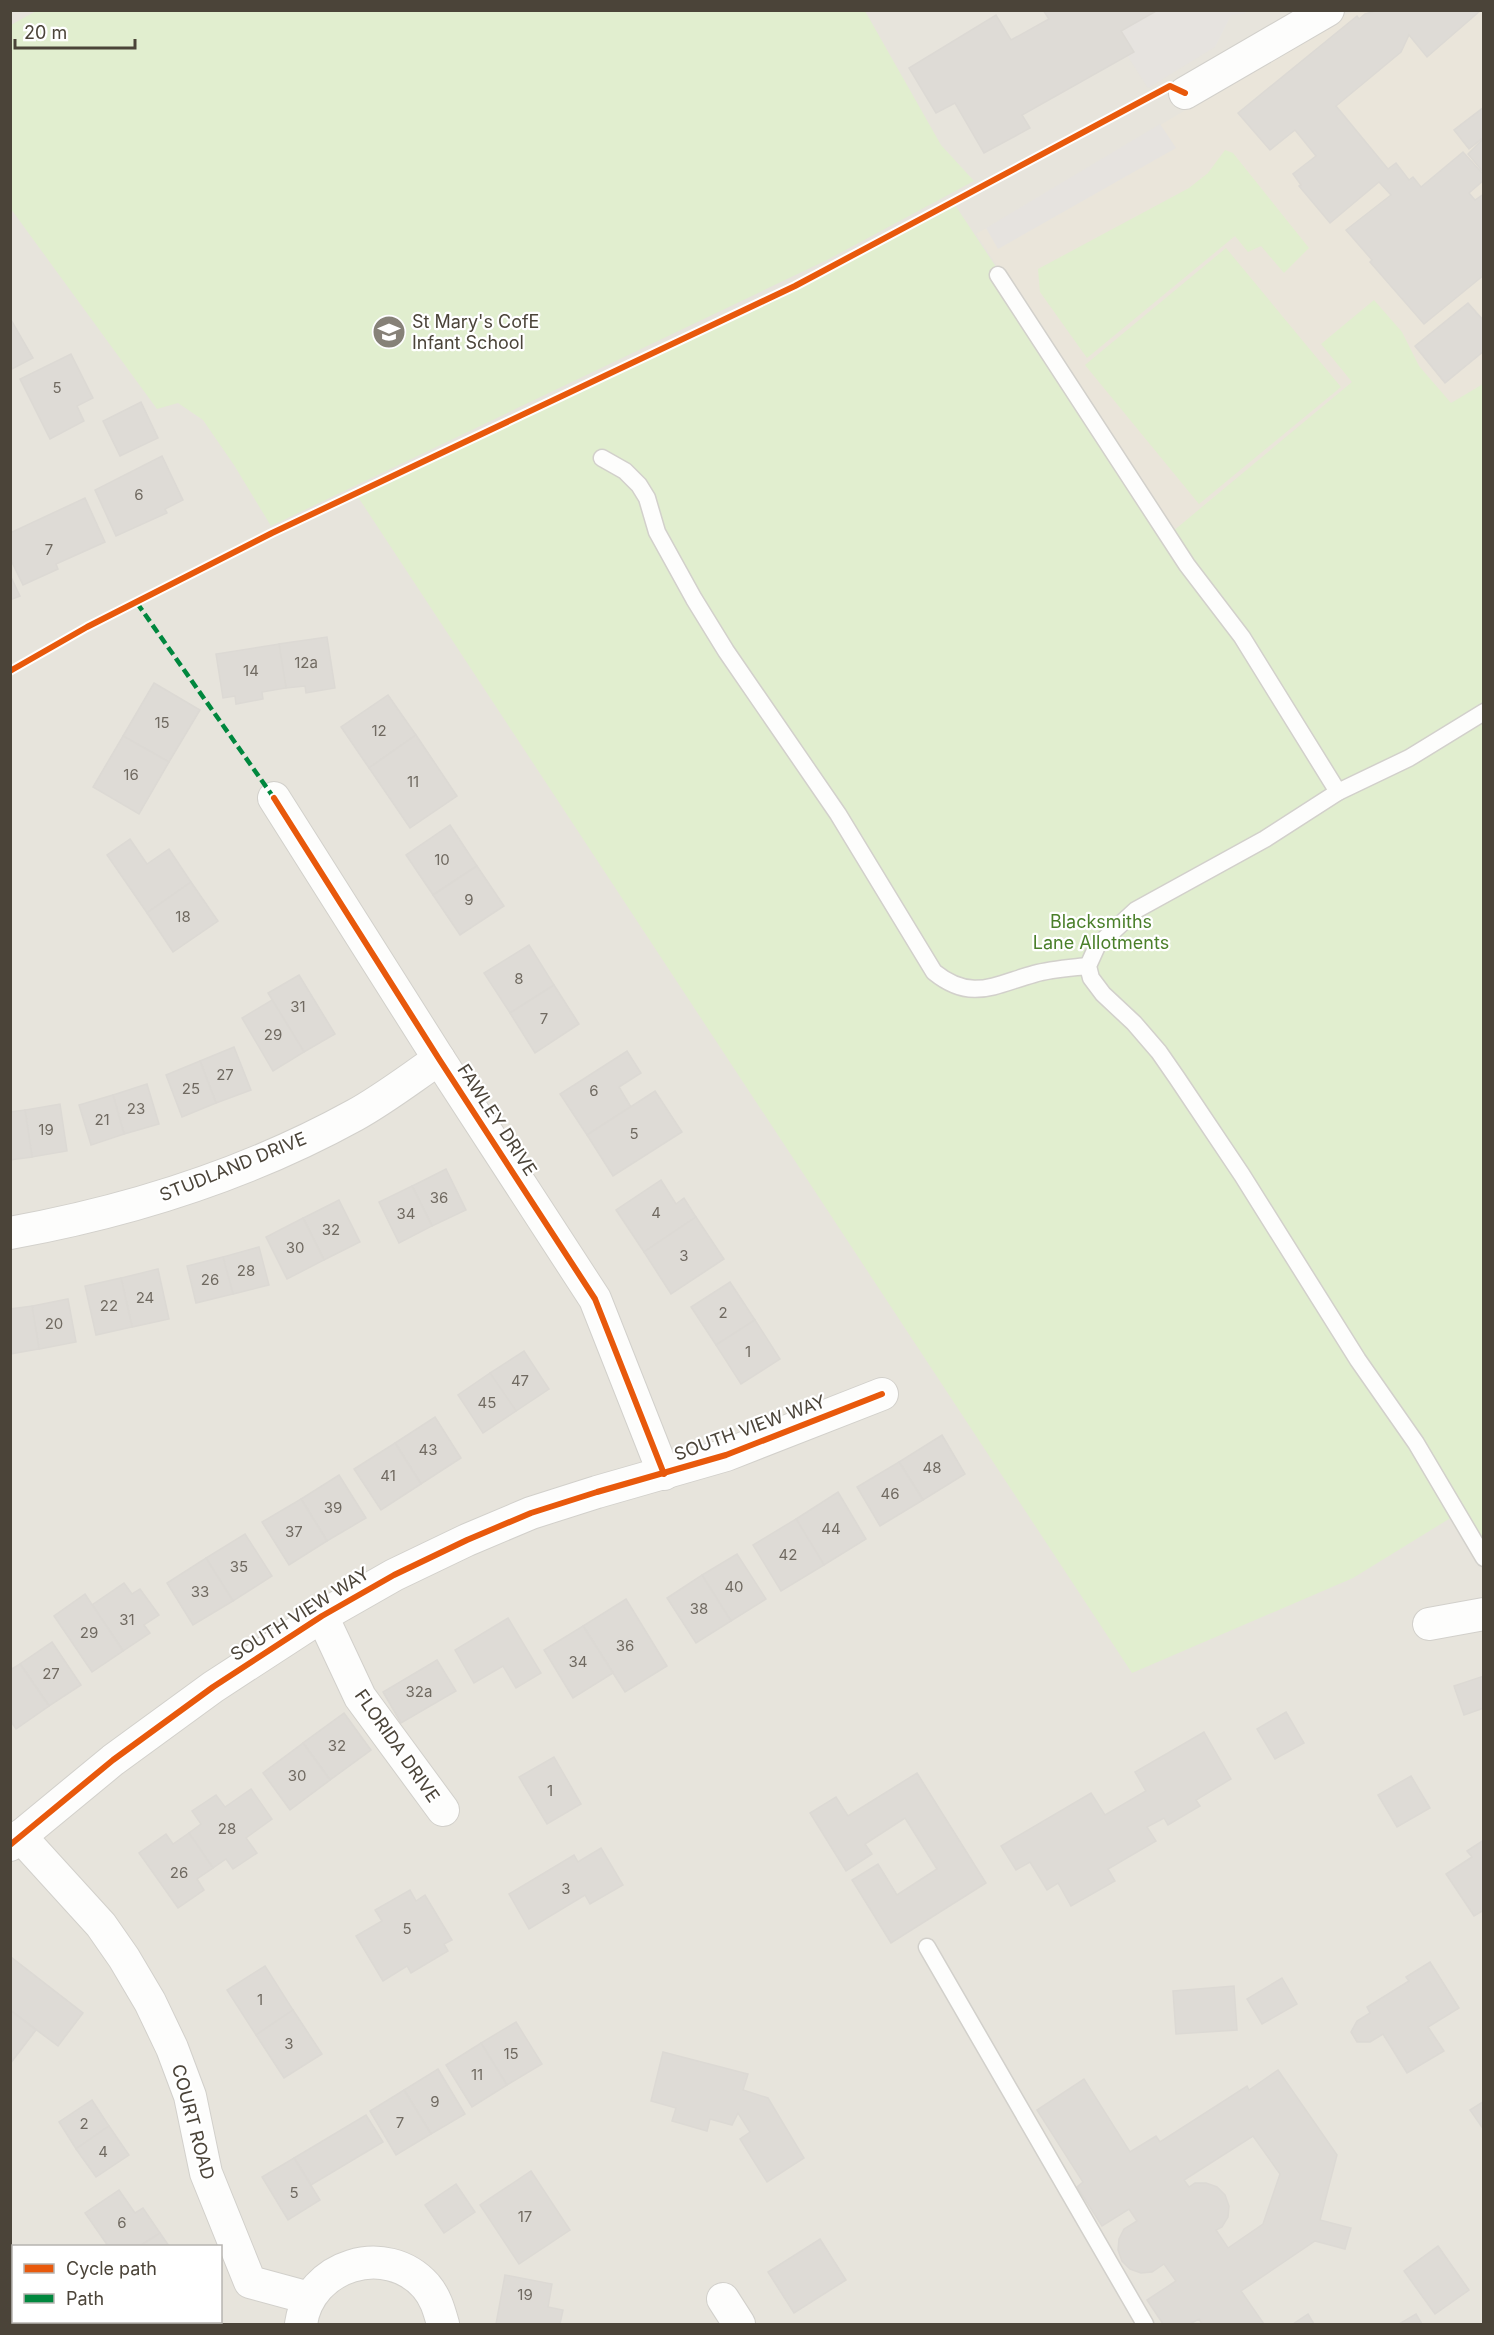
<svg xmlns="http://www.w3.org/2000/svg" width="1494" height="2335" viewBox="0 0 1494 2335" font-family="Inter,sans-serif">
<rect width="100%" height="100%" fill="#f4f2ee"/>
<path fill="#e7e4dc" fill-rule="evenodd" d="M11 11H1483V2324H11ZM14 2246H220V2322H14Z"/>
<path fill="#eae5da" d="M1353 11H1483V138L1468 154 1483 173V384L1191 560 976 234Z"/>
<g fill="#e1eecf">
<path d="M38 10 865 11 941 145 974 181 827 260 271 526 234 465 203 420 178 403 157 409 11 209V25Z"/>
<path d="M1225 150 1233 153 1309 248 1284 273 1261 246 1248 252 1235 236 1087 358 1040 292 1038 269 1189 188 1208 173Z"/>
<path d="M953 202 1172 532 1352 382 1321 344 1374 300 1402 332 1419 366 1451 403 1483 384V1558L1457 1514 1353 1578 1132 1673 356 494 795 286Z"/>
<path d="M1226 248 1341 387 1199 504 1085 365Z"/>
</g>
<g fill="#e6e3df">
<path d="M1158 11H1248L1243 14 1231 15 1215 47 1148 88 1127 55 1134 51 1121 31Z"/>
<path d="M1160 124 1176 148 998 249 986 228Z"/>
</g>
<g fill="#dedbd6" stroke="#dcd9d4" stroke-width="1.5" fill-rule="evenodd">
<path d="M1043 10H1158L1121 31 1134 52 1022 115 1030 128 984 153 955 103 936 113 909 68 996 15 1011 40 1049 19Z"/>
<path d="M1379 10H1481L1427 57 1409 35 1401 52 1336 106 1388 169 1396 163 1409 180 1413 177 1421 187 1463 152 1484 175V180L1469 193 1475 200 1484 194V275L1424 324 1370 262 1372 260 1346 230 1391 195 1379 182 1330 223 1299 186 1301 185 1293 174 1316 156 1295 130 1270 150 1238 113 1357 16 1359 19 1365 14Z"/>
<path d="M1484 107V137L1469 149 1454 130Z"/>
<path d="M1484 138V173L1468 154Z"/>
<path d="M1468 303 1484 321V351L1445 383 1415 346Z"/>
<path d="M10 318 33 358 10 370Z"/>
<path d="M71 354 93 398 77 406 84 421 50 439 20 379Z"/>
<path d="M141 402 158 438 120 456 103 421Z"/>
<path d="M162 456 183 500 165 509 167 513 116 536 95 490Z"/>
<path d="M85 498 105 542 56 564 58 569 23 585 10 558V533Z"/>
<path d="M10 575 20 596 10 600Z"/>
<path d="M327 637 335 688 306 693 305 686 286 688 279 644Z"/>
<path d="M279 644 286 688 262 692 263 699 236 704 235 696 223 698 216 654Z"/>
<path d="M154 683 200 710 169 762 123 736Z"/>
<path d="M388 695 416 735 369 768 341 727Z"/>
<path d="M416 735 457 796 410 828 369 768Z"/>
<path d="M123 736 169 762 139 814 93 787Z"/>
<path d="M450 825 477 866 433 895 406 855Z"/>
<path d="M130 839 147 864 169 849 191 882 147 913 107 855Z"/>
<path d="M477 866 504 906 460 935 433 895Z"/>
<path d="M191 882 218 921 173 952 147 913Z"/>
<path d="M529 945 554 985 510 1013 484 973Z"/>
<path d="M299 975 335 1034 304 1052 268 993Z"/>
<path d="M554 985 579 1024 535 1053 510 1013Z"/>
<path d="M272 1000 304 1052 273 1071 242 1018Z"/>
<path d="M234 1047 251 1090 216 1103 200 1061Z"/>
<path d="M627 1051 641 1073 619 1087 631 1107 587 1135 560 1094Z"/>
<path d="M200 1061 216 1103 182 1117 166 1075Z"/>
<path d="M147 1084 159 1124 124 1134 113 1095Z"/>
<path d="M655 1091 682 1132 613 1176 587 1135Z"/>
<path d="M113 1095 124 1134 91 1145 79 1105Z"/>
<path d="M60 1104 67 1151 32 1157 25 1110Z"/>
<path d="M25 1110 32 1157 10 1160V1112Z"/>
<path d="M446 1169 466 1210 432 1226 412 1186Z"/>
<path d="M661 1180 676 1204 684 1198 696 1217 644 1252 616 1210Z"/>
<path d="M412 1186 432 1226 399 1243 379 1202Z"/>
<path d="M339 1200 360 1242 324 1260 303 1218Z"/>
<path d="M696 1217 724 1259 671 1294 644 1252Z"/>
<path d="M303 1218 324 1260 287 1279 266 1237Z"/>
<path d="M259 1247 269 1285 233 1294 223 1257Z"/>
<path d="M223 1257 233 1294 196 1303 187 1266Z"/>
<path d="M158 1269 169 1319 132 1327 121 1278Z"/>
<path d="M121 1278 132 1327 96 1335 85 1286Z"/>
<path d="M730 1282 755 1320 716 1345 691 1307Z"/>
<path d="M68 1299 76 1342 39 1349 32 1306Z"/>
<path d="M32 1306 39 1349 10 1354V1309Z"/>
<path d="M755 1320 780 1359 741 1384 716 1345Z"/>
<path d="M524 1351 549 1389 516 1411 490 1373Z"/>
<path d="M490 1373 516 1411 483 1433 458 1395Z"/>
<path d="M435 1417 461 1458 421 1484 395 1443Z"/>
<path d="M942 1435 965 1474 923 1500 899 1462Z"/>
<path d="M395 1443 421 1484 381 1510 354 1469Z"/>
<path d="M899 1462 923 1500 880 1526 857 1487Z"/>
<path d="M339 1475 366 1518 327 1541 301 1499Z"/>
<path d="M838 1492 866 1539 824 1565 796 1519Z"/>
<path d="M301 1499 327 1541 289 1565 262 1522Z"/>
<path d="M796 1519 824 1565 781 1591 753 1545Z"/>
<path d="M245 1534 272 1576 233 1601 206 1558Z"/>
<path d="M737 1554 766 1599 731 1621 702 1575Z"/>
<path d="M206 1558 233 1601 193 1625 167 1583Z"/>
<path d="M702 1575 731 1621 696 1643 667 1598Z"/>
<path d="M124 1583 132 1594 140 1589 159 1615 144 1625 150 1633 123 1651 92 1605Z"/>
<path d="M85 1594 123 1651 92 1672 54 1616Z"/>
<path d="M626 1599 667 1666 625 1692 583 1626Z"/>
<path d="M508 1618 541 1673 516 1688 503 1666 474 1683 455 1650Z"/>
<path d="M583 1626 613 1673 573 1698 544 1650Z"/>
<path d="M52 1642 81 1685 49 1706 20 1664Z"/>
<path d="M437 1660 456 1691 401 1723 383 1692Z"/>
<path d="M20 1664 49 1706 16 1729 10 1720V1670Z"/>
<path d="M1484 1676V1708L1464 1715 1454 1686Z"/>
<path d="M1286 1712 1304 1743 1275 1759 1257 1729Z"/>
<path d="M344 1713 371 1750 330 1780 303 1743Z"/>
<path d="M1204 1732 1231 1779 1196 1800 1200 1806 1168 1825 1164 1818 1147 1827 1156 1841 1108 1869 1115 1881 1071 1906 1058 1883 1047 1890 1030 1862 1016 1870 1001 1846 1091 1793 1105 1815 1146 1791 1135 1772Z"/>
<path d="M303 1743 330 1780 290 1810 263 1773Z"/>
<path d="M554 1757 581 1804 547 1824 519 1777Z"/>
<path d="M917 1773 986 1883 891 1943 852 1880 878 1864 897 1895 937 1869 905 1818 865 1844 872 1854 846 1871 810 1813 836 1797 848 1816Z"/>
<path d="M1411 1776 1430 1808 1397 1827 1378 1795Z"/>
<path d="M251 1789 272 1819 246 1838 257 1853 233 1869 226 1859 213 1868 189 1833 201 1824 192 1811 216 1795 225 1807Z"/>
<path d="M189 1833 213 1868 197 1879 204 1890 178 1908 139 1853 166 1834 173 1844Z"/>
<path d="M1484 1840V1910L1474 1916 1446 1874 1472 1857 1467 1851Z"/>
<path d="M601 1848 623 1885 590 1904 585 1895 529 1929 509 1894 574 1855 578 1862Z"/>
<path d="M410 1890 416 1901 425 1895 452 1940 444 1944 448 1951 411 1973 407 1966 383 1981 356 1936 382 1921 375 1910Z"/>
<path d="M11 1957 83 2013 58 2046 10 2010Z"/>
<path d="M1430 1962 1459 2008 1428 2027 1444 2051 1407 2073 1383 2034 1370 2042H1357L1351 2032 1357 2021 1370 2013 1367 2007 1409 1981 1406 1977Z"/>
<path d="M265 1966 293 2010 256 2035 227 1990Z"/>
<path d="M1282 1978 1297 2004 1262 2024 1247 1999Z"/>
<path d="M1234 1986 1237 2030 1176 2034 1173 1991Z"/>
<path d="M10 2010 36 2030 10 2064Z"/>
<path d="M293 2010 322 2054 284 2078 256 2035Z"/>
<path d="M516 2022 542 2064 507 2085 481 2043Z"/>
<path d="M481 2043 507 2085 472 2107 446 2065Z"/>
<path d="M663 2052 748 2074 743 2090 768 2098 804 2158 767 2182 740 2139 750 2132 738 2113 732 2125 710 2119 707 2131 672 2121 676 2108 651 2101Z"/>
<path d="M438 2069 465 2114 431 2134 404 2090Z"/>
<path d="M1278 2070 1337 2155 1320 2220 1351 2228 1345 2249 1315 2241 1241 2291 1264 2324H1202L1199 2319 1190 2324H1163L1147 2300 1176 2281 1164 2264 1152 2272 1141 2273 1130 2269 1122 2261 1118 2250 1119 2239 1124 2229 1137 2221 1129 2209 1102 2226 1077 2187 1083 2182 1037 2110 1084 2079 1130 2152 1156 2136 1160 2142 1247 2086 1249 2090ZM1253 2136 1280 2174 1263 2224 1228 2248 1216 2230 1222 2227 1228 2217 1229 2206 1225 2195 1217 2187 1206 2183H1195L1189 2187 1184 2180Z"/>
<path d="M404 2090 431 2134 396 2155 370 2111Z"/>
<path d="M92 2100 109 2126 76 2149 59 2122Z"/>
<path d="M1484 2101V2130L1470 2110Z"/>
<path d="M366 2115 383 2142 311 2185 294 2158Z"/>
<path d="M109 2126 129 2155 96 2177 76 2149Z"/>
<path d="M294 2158 320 2200 288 2220 262 2177Z"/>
<path d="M531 2171 570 2230 519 2264 480 2205Z"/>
<path d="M456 2184 475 2212 444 2233 425 2205Z"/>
<path d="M119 2190 135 2213 143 2208 160 2233 140 2246H108L85 2213Z"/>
<path d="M160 2233 169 2246H140Z"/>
<path d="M820 2239 846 2280 794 2313 768 2272Z"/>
<path d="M1438 2246 1469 2290 1435 2314 1404 2271Z"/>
<path d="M505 2275 552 2284 548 2307 563 2310 560 2324H496Z"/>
<path d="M1308 2314 1314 2324H1293Z"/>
<path d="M1416 2314 1422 2324H1399Z"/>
</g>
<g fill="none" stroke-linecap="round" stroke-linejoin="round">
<g stroke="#d2d0cb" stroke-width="19">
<g id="lane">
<path d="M998 275 1187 565 1242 637 1338 792"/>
<path d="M602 458 625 471 639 485 647 498 657 532 694 599 726 651 838 814 934 972C971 1002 994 985 1034 974 1051 969 1070 968 1088 966"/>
<path d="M1484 712 1409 758 1338 792 1265 839 1136 910 1097 946 1088 966 1091 978 1103 994 1134 1023 1159 1052 1177 1078 1242 1175 1358 1360 1416 1443 1484 1558"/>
<path d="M927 1947 1145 2324"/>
</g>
</g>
<g stroke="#d2d0cb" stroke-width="34">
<g id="street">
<path d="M1185 93 1328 10"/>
<path d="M274 798 439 1059 595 1299 664 1474"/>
<path d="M10 1233C131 1211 248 1174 355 1115 384 1099 411 1078 439 1059"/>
<path d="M322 1616 360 1697 443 1810"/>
<path d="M1429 1624 1484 1614"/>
<path d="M20 1836 101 1925 124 1958 150 2002 172 2048 190 2096 206 2173 250 2282 309 2298"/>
<path d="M10 1845 113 1760 213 1687 322 1616 394 1575 467 1540 531 1513 597 1492 726 1455 882 1394"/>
<path d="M723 2299 739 2324"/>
<path d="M301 2324C309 2265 386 2241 426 2286 436 2298 439 2310 443 2324"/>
</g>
</g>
<use href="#lane" stroke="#fdfdfc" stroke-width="16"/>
<use href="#street" stroke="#fdfdfc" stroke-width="32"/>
<path stroke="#00873e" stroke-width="4.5" stroke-dasharray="9 4.5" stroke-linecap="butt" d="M137 603 274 798"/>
<g stroke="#fff" stroke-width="10">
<g id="cycleway">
<path d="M10 671 87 627 272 533 795 286 1170 86 1185 93"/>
<path d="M274 798 439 1059 595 1299 664 1474"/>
<path d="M10 1845 113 1760 213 1687 322 1616 394 1575 467 1540 531 1513 597 1492 726 1455 882 1394"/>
</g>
</g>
<use href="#cycleway" stroke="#e8590c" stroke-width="6"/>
</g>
<defs>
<g id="school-disc" transform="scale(1.725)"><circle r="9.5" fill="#868178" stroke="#fff"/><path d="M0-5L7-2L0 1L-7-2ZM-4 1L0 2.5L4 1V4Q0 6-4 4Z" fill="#fff"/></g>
</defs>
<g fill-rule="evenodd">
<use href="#school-disc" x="389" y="332"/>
</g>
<g text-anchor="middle" stroke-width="4.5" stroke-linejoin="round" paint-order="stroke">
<g font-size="15" fill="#706a61">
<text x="57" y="393">5</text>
<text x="139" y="500">6</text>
<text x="49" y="555">7</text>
<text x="306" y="668">12a</text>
<text x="251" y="676">14</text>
<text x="162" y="728">15</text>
<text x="379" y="736">12</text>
<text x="131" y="780">16</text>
<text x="413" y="787">11</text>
<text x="442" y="865">10</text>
<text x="469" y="905">9</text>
<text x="183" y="922">18</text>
<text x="519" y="984">8</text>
<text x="298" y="1012">31</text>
<text x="544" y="1024">7</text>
<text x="273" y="1040">29</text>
<text x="225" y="1080">27</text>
<text x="191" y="1094">25</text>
<text x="594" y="1096">6</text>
<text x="136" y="1114">23</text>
<text x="102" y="1125">21</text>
<text x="46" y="1135">19</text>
<text x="634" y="1139">5</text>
<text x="439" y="1203">36</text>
<text x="656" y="1218">4</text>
<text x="406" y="1219">34</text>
<text x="331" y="1235">32</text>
<text x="295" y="1253">30</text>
<text x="684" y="1261">3</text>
<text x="246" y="1276">28</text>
<text x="210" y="1285">26</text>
<text x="145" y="1303">24</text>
<text x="109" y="1311">22</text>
<text x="723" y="1318">2</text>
<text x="54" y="1329">20</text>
<text x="748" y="1357">1</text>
<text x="520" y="1386">47</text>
<text x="487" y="1408">45</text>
<text x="428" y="1455">43</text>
<text x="932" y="1473">48</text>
<text x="388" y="1481">41</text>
<text x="890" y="1499">46</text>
<text x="333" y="1513">39</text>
<text x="831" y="1534">44</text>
<text x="294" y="1537">37</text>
<text x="788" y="1560">42</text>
<text x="239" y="1572">35</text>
<text x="734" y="1592">40</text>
<text x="200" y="1597">33</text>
<text x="699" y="1614">38</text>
<text x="127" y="1625">31</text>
<text x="89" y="1638">29</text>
<text x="625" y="1651">36</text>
<text x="578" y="1667">34</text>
<text x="51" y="1679">27</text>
<text x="419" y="1697">32a</text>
<text x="337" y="1751">32</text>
<text x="297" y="1781">30</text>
<text x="550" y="1796">1</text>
<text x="227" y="1834">28</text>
<text x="179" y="1878">26</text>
<text x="566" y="1894">3</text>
<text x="407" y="1934">5</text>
<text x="260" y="2005">1</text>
<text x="289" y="2049">3</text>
<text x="511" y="2059">15</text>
<text x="477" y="2080">11</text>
<text x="435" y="2107">9</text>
<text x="400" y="2128">7</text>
<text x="84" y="2129">2</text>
<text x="103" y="2157">4</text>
<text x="294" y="2198">5</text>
<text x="525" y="2222">17</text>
<text x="122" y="2228">6</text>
<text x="525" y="2300">19</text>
</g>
<g font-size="18" fill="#4b4439" stroke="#fff" text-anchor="start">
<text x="412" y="328">St Mary's CofE<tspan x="412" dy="21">Infant School</tspan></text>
</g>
<g font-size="18" fill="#4a7f2a" stroke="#fff">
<text x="1101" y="928">Blacksmiths<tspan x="1101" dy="21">Lane Allotments</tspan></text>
</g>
<g font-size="18" fill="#4b4439" stroke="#fff">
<text transform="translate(497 1120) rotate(57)" y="6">FAWLEY DRIVE</text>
<text transform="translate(233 1167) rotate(-22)" y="6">STUDLAND DRIVE</text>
<text transform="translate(750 1428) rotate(-20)" y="6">SOUTH VIEW WAY</text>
<text transform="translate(300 1614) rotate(-32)" y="6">SOUTH VIEW WAY</text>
<text transform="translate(397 1746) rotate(55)" y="6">FLORIDA DRIVE</text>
<text transform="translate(193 2122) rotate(75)" y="6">COURT ROAD</text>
</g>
</g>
<rect width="1494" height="2335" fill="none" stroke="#4b4439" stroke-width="24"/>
<rect x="12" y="2245" width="210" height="78" fill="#ffffff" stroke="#b7b4b0" stroke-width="1.5"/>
<rect x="24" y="2264" width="30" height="9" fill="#e8590c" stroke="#b7b4b0" stroke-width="1.5"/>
<text x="66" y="2275" font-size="18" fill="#4b4439">Cycle path</text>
<rect x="24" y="2294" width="30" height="9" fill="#00873e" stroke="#b7b4b0" stroke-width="1.5"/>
<text x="66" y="2305" font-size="18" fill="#4b4439">Path</text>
<path d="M15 39v9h120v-9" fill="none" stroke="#4b4439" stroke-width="3"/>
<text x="24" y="39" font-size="18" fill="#4b4439" stroke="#ffffff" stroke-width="4.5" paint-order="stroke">20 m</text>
</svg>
